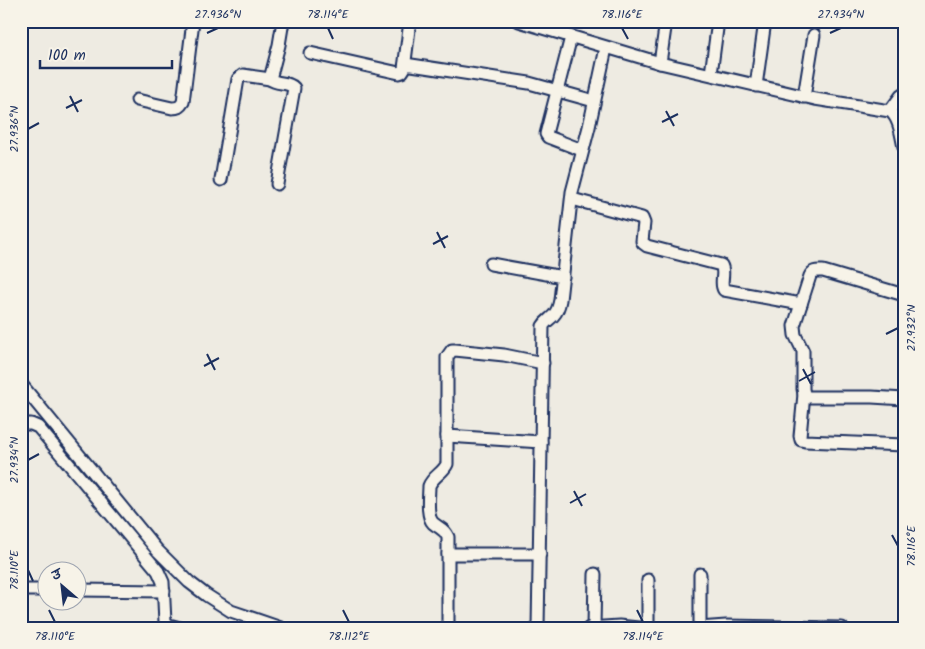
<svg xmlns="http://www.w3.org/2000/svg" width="925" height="649" viewBox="0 0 925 649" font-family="Kalam,'Playpen Sans Deva',sans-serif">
<rect width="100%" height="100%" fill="#eeebe2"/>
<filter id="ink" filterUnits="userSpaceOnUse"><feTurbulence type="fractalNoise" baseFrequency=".02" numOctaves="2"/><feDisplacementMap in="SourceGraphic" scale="10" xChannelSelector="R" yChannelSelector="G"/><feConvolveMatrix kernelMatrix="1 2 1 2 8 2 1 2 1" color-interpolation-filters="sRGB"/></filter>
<g filter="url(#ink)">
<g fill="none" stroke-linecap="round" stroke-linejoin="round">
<g stroke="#1b2f5e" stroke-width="15">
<g id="minor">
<path d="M519 21 660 63 815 99 890 111C900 119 901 135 904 147"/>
<path d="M571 37 546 134 548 137 582 150"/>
<path d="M310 53 399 73 402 72 404 69 410 21"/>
<path d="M660 63 666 21"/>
<path d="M405 64 529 83 594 101"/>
<path d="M711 74 718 21"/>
<path d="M756 86 765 21"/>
<path d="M804 97 814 35"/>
<path d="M137 100 172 108C178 108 180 107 183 102L193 21"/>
<path d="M890 111 901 96 904 94"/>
<path d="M221 180 238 79 243 75 270 79"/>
<path d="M277 184 294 88C288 81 277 85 270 79L279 45 283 21"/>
<path d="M572 199 642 218 644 223 642 241 643 243 647 246 721 265C726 273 719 283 724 290L801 304"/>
<path d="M491 264 563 277"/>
<path d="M904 295 823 271C817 271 813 270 810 276L794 326 795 335 803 351V389L804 394 807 397H872L904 399"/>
<path d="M21 384 157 550 189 582 206 595 231 611 281 628"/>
<path d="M804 394 800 436 801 440 805 441 904 445"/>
<path d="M21 424H31L38 427 158 571 163 582 165 622 169 625 180 628"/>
<path d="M447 436 541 442"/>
<path d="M448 554H540"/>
<path d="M700 574V628"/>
<path d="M21 590H48"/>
<path d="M78 590 164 591"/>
<path d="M594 627 595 574"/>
<path d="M448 628V537C444 528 440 529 433 523 426 516 429 495 429 486 433 476 443 473 447 464V357L452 350H455L504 355 543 363"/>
<path d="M538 628 543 326C546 321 549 320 553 316 557 312 559 306 560 300L572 192 589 127 606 48"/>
<path d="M589 628 619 626 638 628"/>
<path d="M648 628V580"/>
<path d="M699 628 726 626 842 628"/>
</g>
</g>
<use href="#minor" stroke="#f7f3e8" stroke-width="11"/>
</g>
</g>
<path fill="none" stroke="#1b2f5e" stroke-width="2" d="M328 28 333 39M622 28 628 39M207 33 218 28M830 33 841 28M70 96 78 112M66 108 82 100M666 111 674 126M662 122 678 114M28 129 39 123M437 232 445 248M433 244 448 236M886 334 898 328M207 354 215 370M204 366 219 358M803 369 811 384M799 381 815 372M28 460 39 454M574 491 582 506M570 503 586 494M892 535 898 546M28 570 33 581M49 610 55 622M343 610 349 622M637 610 643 622"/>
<rect width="925" height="649" fill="none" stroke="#f7f3e8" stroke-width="55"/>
<g transform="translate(62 586) rotate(332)"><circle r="24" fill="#f7f3e8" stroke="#9fa5b1"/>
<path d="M0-4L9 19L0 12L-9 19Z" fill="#1b2f5e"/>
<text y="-8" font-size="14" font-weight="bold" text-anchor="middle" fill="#1b2f5e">उ</text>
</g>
<path d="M40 60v8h132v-8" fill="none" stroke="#1b2f5e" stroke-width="2.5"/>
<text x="48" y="60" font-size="15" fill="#1b2f5e" stroke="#f7f3e8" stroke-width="4" paint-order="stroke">100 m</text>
<rect x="28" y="28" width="870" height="594" fill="none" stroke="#1b2f5e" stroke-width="2"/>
<g font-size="12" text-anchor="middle" fill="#1b2f5e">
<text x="218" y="18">27.936°N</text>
<text x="328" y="18">78.114°E</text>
<text x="622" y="18">78.116°E</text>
<text x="841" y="18">27.934°N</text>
<text transform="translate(14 129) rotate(-90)" y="4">27.936°N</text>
<text transform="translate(911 328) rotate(-90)" y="4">27.932°N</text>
<text transform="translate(14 460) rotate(-90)" y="4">27.934°N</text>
<text transform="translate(911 546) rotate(-90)" y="4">78.116°E</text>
<text transform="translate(14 570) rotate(-90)" y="4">78.110°E</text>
<text x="55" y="640">78.110°E</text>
<text x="349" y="640">78.112°E</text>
<text x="643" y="640">78.114°E</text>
</g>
</svg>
